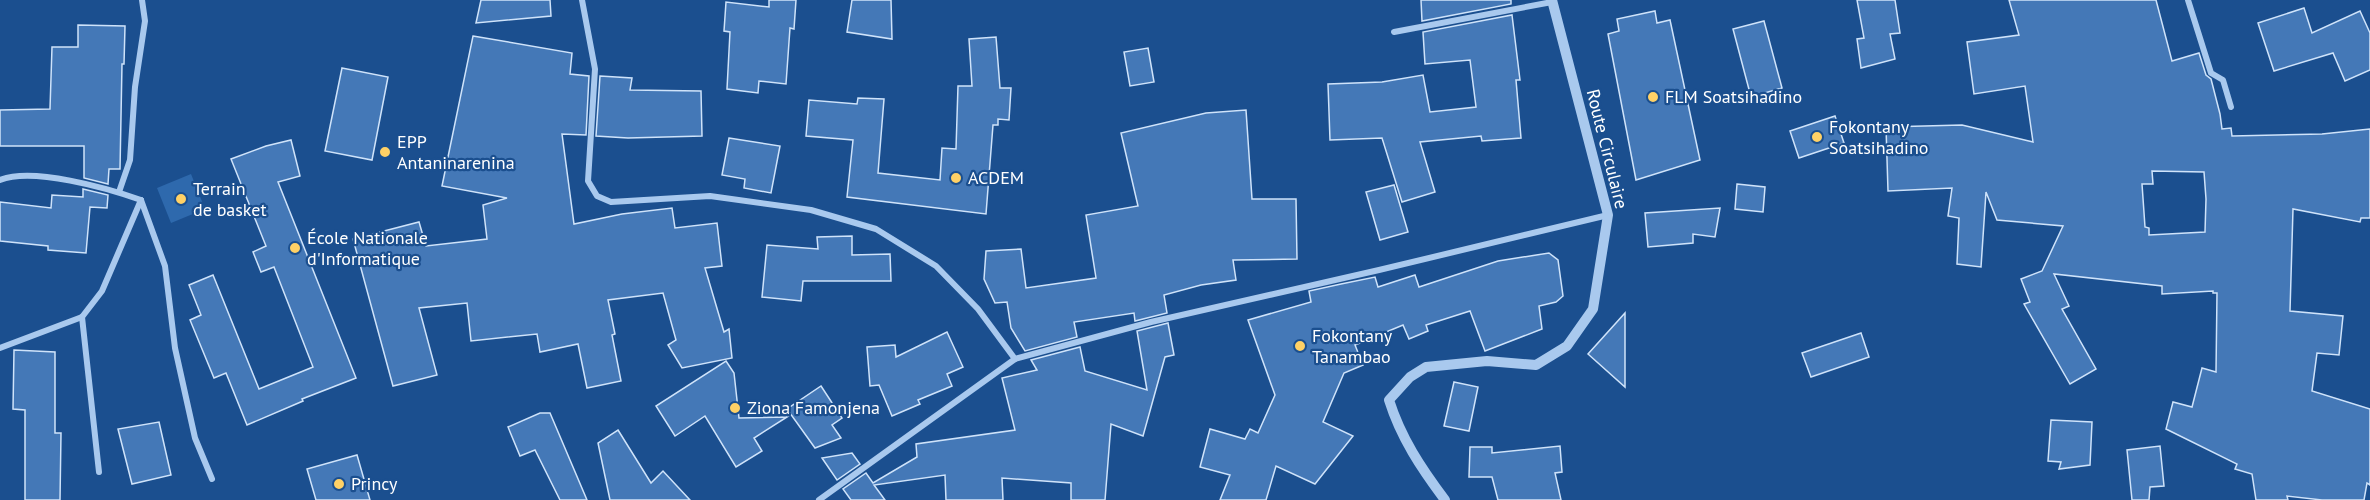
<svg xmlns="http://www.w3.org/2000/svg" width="2370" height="500" viewBox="0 0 2370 500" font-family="'PT Sans',sans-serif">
<rect width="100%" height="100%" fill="#1b4f8f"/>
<path fill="#2e69ad" d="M191 174 205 209 171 223 157 188Z"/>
<g fill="#4478b7" stroke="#cfe3fa" stroke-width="1.5" fill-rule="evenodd">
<path d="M481 0H550L551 16 476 23Z"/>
<path d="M769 0H796L794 29 790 28 786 84 759 81 758 93 727 89 730 32 724 31 726 2 769 7Z"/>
<path d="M852 0H891L892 39 847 32Z"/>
<path d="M1421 0H1511V4L1422 21Z"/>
<path d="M1857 0H1895L1900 33 1890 34 1895 59 1861 68 1857 39 1864 38Z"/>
<path d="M2009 0H2156L2172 61 2199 53 2206 75 2211 79 2220 114 2222 129 2231 128 2232 136 2322 134 2370 129V218H2361L2360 222 2293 209 2290 311 2343 316 2339 355 2317 353 2312 391 2370 409V485L2367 483 2364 500H2322L2287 496 2288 500H2256L2252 474 2235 469 2237 464 2166 429 2173 402 2192 407 2202 368 2216 372 2217 293H2213V291L2162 294V286L2054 274 2069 306 2062 309 2096 369 2070 384 2024 304 2030 302 2021 279 2042 271 2063 226 1997 220 1986 192 1981 267 1957 264 1959 218 1948 216 1952 188 1888 191 1886 127 1962 125 2033 142 2025 86 1974 94 1967 42 2019 35ZM2152 171 2204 172 2206 199 2205 232 2149 235V228L2145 227 2142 184H2153Z"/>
<path d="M2304 8 2312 33 2360 11 2370 33V70L2345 81 2333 53 2274 71 2258 23Z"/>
<path d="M1655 11 1657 23 1670 20 1700 160 1636 180 1608 34 1619 31 1617 19Z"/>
<path d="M1512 15 1520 80H1516L1521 138 1482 141 1481 136 1420 142 1435 192 1402 202 1382 138 1330 140 1328 84 1382 82 1423 75 1430 112 1476 107 1470 60 1425 64 1423 32Z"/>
<path d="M1764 21 1782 88 1751 97 1733 29Z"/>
<path d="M78 25 125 26 124 64H122L120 169H109L108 184 84 178V146H0V110L50 109 52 47H78Z"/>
<path d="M473 36 572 53 570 74 589 76 586 135 562 134 574 224 622 214 672 208 675 228 717 223 722 266 705 268 724 332 729 329 732 358 682 368 668 345 676 340 663 293 608 300 615 334 612 335 621 381 587 388 578 344 540 352 537 334 471 341 467 303 419 308 437 375 393 386 353 239 419 222 426 246 487 239 483 205 507 198 442 186Z"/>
<path d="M996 37 1000 88H1011L1009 120 998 119V125H993L986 214 847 197 853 140 806 136 809 100 857 104 858 98 884 99 878 173 940 180 942 148 956 149 958 86H972L969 39Z"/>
<path d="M1148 48 1154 82 1130 86 1124 52Z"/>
<path d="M342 68 388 77 372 160 325 151Z"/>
<path d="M600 76 632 78 630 90 701 91 702 136 628 138 596 136Z"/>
<path d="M1246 110 1252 199H1296L1297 259 1233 260 1236 280 1201 285 1164 295 1167 313 1135 321 1134 313 1074 322 1077 337 1025 351 1011 328 1007 302 995 303 984 279 986 251 1021 249 1026 288 1096 278 1086 215 1138 206 1121 133 1206 113Z"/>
<path d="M1835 116 1844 143 1799 158 1790 131Z"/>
<path d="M729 138 780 146 771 193 744 188 745 179 722 175Z"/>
<path d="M291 140 300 176 278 182 356 378 302 399 303 401 247 425 226 373 214 378 190 320 201 315 189 285 213 275 259 389 313 367 274 267 261 272 253 252 266 246 231 159 266 146Z"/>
<path d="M1737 184 1765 187 1763 212 1735 209Z"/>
<path d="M1394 185 1408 232 1380 240 1366 192Z"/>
<path d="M83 189 108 195 107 208 90 207 86 253 48 250V246L0 241V202L51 208 52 195 83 197Z"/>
<path d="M1720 208 1715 237 1693 234V243L1648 247 1645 213Z"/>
<path d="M852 236V255L890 254 891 281H803L801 301 762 297 767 245 818 249 817 237Z"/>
<path d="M1549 253 1558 260 1563 296 1556 302 1539 306 1542 329 1485 351 1470 311 1426 325 1428 331 1409 339 1403 325 1355 345 1363 365 1344 373 1323 422 1353 436 1315 484 1276 466 1266 500H1220L1230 475 1200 467 1210 429 1245 439 1250 429 1258 433 1275 395 1248 320 1311 302 1309 291 1341 284 1375 277 1378 287 1415 275 1419 287 1498 261Z"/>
<path d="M1625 313V387L1588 354Z"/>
<path d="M1168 323 1174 355 1165 357 1143 436 1111 424 1105 500H1071V483L1002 478 1003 500H946L945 475 874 485 885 500H851L843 489 866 473 873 483 917 457 916 444 1015 430 1002 378 1037 370 1031 360 1080 347 1085 371 1147 390 1137 331Z"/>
<path d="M947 332 963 367 947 374 952 386 918 400 920 404 892 416 879 385 870 386 867 347 895 345 896 357Z"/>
<path d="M1861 333 1869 357 1811 377 1802 353Z"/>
<path d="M14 350 55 352V433H61L60 500H25V410L13 409Z"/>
<path d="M726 361 734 373 739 418 787 417 754 438 762 451 736 467 705 416 675 436 656 406Z"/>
<path d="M1454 382 1478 387 1469 431 1444 426Z"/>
<path d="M821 386 842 418 832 425 841 438 815 448 787 409Z"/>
<path d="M540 413H550L587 500H560L535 450 520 456 508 427Z"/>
<path d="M2051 420 2092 422 2090 465 2059 469 2061 462 2048 461Z"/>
<path d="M159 422 171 475 132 484 118 429Z"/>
<path d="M618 430 651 483 663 471 690 500H610L598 443Z"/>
<path d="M1560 446 1562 472 1555 473 1561 500H1498L1492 477H1469L1470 447H1492V453Z"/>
<path d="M2160 446 2164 486 2150 487 2149 500H2132L2127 450Z"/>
<path d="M852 453 860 464 837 480 822 458Z"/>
<path d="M357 455 370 500H316L307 469Z"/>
</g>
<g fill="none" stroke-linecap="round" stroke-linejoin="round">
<g stroke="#a9c9ee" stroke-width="6">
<path d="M582 0 595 69 588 181 597 196 611 202 710 196 811 210 876 229 936 266 978 309 1015 359"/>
<path d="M2188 0 2211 73 2223 80 2231 107"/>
<path d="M1394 32 1552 2"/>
<path d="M0 180C33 167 107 188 141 200"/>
<path d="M119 192 130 160 135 87 145 21 142 0"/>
<path d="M141 200 165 266 175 348 195 438 212 479"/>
<path d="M82 317 99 472"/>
<path d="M0 348 82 317 102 291 141 200"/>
<path d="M819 500 1015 359 1151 322 1379 270 1608 215"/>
</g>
<path stroke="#a9c9ee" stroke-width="10" d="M1445 500C1421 468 1401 438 1389 400L1410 377 1426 367 1487 361 1536 365 1567 346 1593 309 1608 215 1552 0"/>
</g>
<g fill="#ffd166" stroke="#1b4f8f" stroke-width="2">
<circle cx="1653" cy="97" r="6"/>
<circle cx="1817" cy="137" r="6"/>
<circle cx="385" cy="152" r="6"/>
<circle cx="956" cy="178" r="6"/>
<circle cx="181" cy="199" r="6"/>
<circle cx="295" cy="248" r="6"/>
<circle cx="1300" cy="346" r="6"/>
<circle cx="735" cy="408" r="6"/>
<circle cx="339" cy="484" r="6"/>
</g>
<g text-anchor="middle" stroke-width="4.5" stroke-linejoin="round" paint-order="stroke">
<g font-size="18" fill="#fff" stroke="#1b4f8f" text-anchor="start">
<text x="1665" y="103">FLM Soatsihadino</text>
<text x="1829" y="133">Fokontany<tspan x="1829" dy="21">Soatsihadino</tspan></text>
<text x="397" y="148">EPP<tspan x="397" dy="21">Antaninarenina</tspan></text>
<text x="968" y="184">ACDEM</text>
<text x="193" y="195">Terrain<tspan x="193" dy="21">de basket</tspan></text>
<text x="307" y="244">École Nationale<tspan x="307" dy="21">d'Informatique</tspan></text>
<text x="1312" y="342">Fokontany<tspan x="1312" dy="21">Tanambao</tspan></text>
<text x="747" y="414">Ziona Famonjena</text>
<text x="351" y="490">Princy</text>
</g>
<g font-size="18" fill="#fff" stroke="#1b4f8f">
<text transform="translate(1607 149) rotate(76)" y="6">Route Circulaire</text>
</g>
</g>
</svg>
